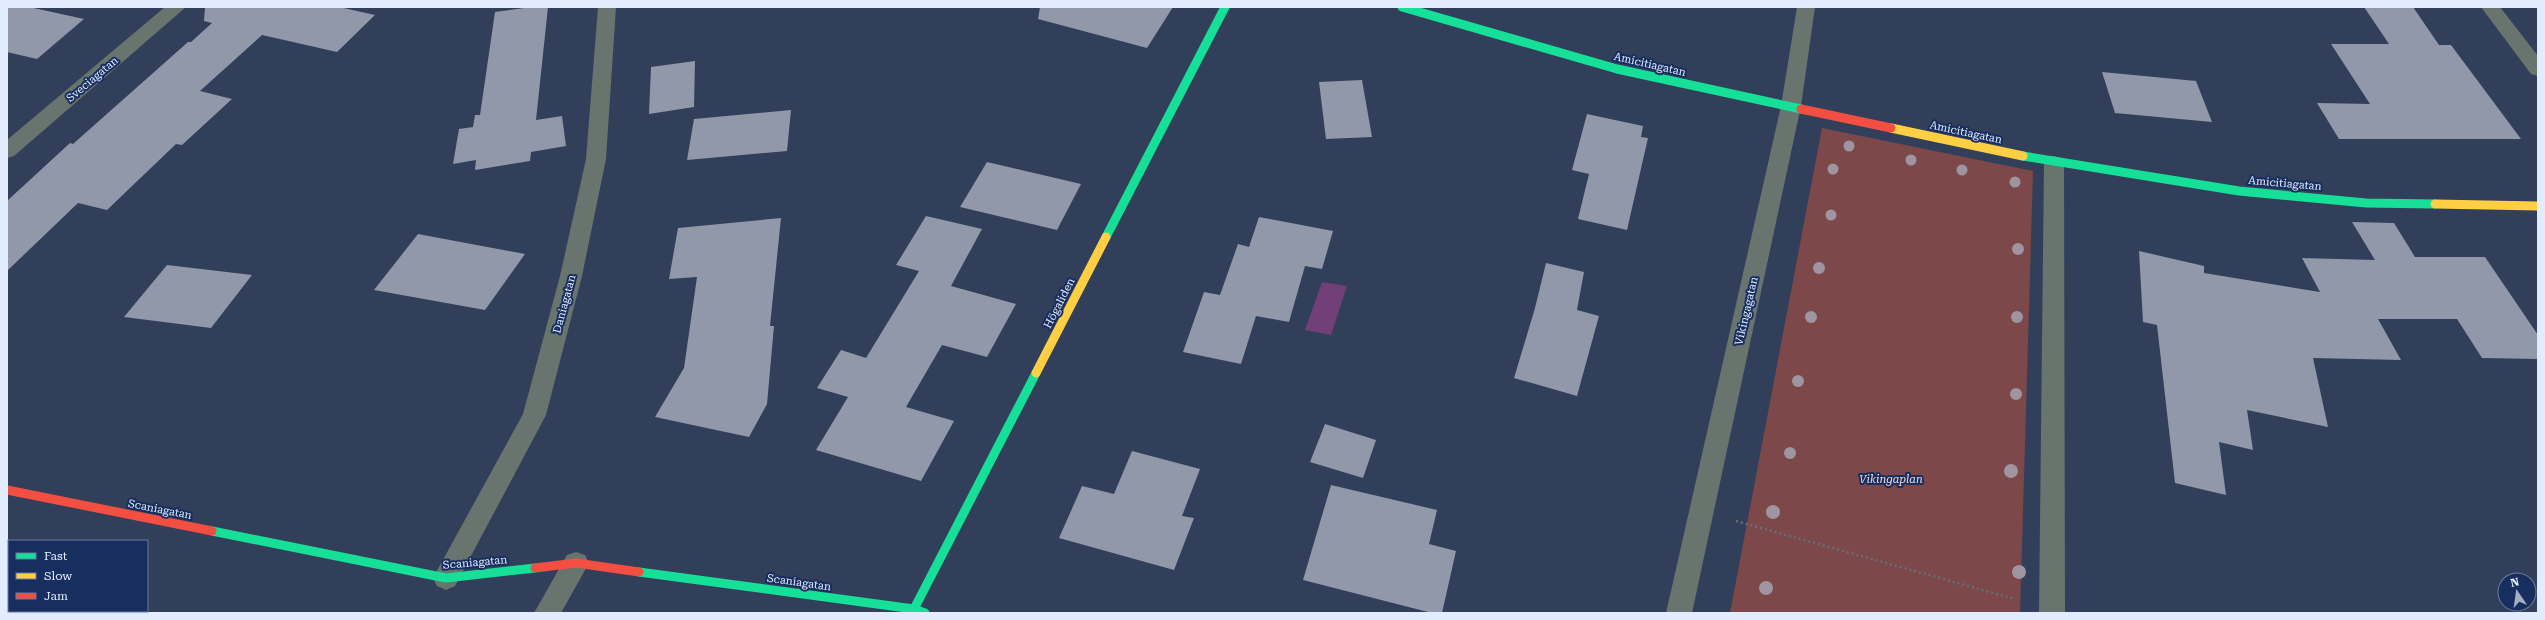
<svg xmlns="http://www.w3.org/2000/svg" width="2545" height="620" viewBox="0 0 2545 620" font-family="'Roboto Serif',serif">
<rect width="100%" height="100%" fill="#323f5a"/>
<path fill="#7c4849" d="M1822 128 2033 171 2020 613H1730Z"/>
<path fill="#714079" d="M1322 282 1347 286 1331 335 1305 330Z"/>
<g fill="#9098a9">
<path d="M7 7H29L84 19 37 59 7 52Z"/>
<path d="M205 7H339L375 15 337 52 262 35 200 91 232 99 182 145 176 144 107 210 78 203 7 271V201L70 143 73 144 188 42H191L212 23 204 21Z"/>
<path d="M531 7H548L536 120 562 116 566 146 531 152 530 161 475 170 476 160 453 164 459 129 473 127 475 115H480L495 12Z"/>
<path d="M1040 7H1173L1147 48 1038 19Z"/>
<path d="M2364 7H2413L2439 45H2451L2521 139H2339L2317 103 2370 104 2331 44H2389Z"/>
<path d="M695 61 694 107 649 114 651 67Z"/>
<path d="M2102 72 2196 81 2212 122 2115 113Z"/>
<path d="M1362 80 1372 137 1326 139 1319 82Z"/>
<path d="M791 110 787 151 687 160 694 119Z"/>
<path d="M1587 114 1643 126 1641 137 1648 138 1627 230 1578 219 1589 174 1572 170Z"/>
<path d="M987 162 1081 184 1057 230 960 207Z"/>
<path d="M926 216 982 229 951 286 1016 304 987 357 942 345 906 407 954 421 921 481 816 450 848 397 817 388 841 350 866 358 919 271 896 265Z"/>
<path d="M1259 217 1333 231 1322 269 1305 266 1289 322 1256 316 1241 364 1183 352 1204 292 1220 295 1238 244 1249 247Z"/>
<path d="M781 218 770 326H774L767 404 749 437 655 417 684 368 697 277 669 279 678 228Z"/>
<path d="M2352 222 2394 223 2415 257H2485L2538 335V359L2482 358 2457 319H2378L2401 360 2313 358 2328 427 2247 410 2253 450 2219 442 2226 495 2175 483 2157 325 2143 322 2139 251 2204 266V273L2320 292 2302 258 2375 260Z"/>
<path d="M418 234 525 254 485 310 374 290Z"/>
<path d="M1546 263 1584 272 1577 310 1599 316 1577 396 1514 378 1535 308Z"/>
<path d="M167 265 252 275 211 328 124 317Z"/>
<path d="M1325 424 1376 440 1363 478 1310 462Z"/>
<path d="M1132 451 1200 469 1182 516 1194 518 1174 570 1059 538 1082 486 1114 494Z"/>
<path d="M1331 485 1437 510 1429 544 1456 551 1442 613H1432L1303 580Z"/>
</g>
<g fill="none" stroke-linecap="round" stroke-linejoin="round">
<path stroke="#667073" stroke-width="2.5" stroke-dasharray="2 3" stroke-linecap="butt" d="M1736 521 2015 599"/>
<g fill="#67756e" fill-rule="evenodd">
<path d="M165 7H186L14 156 7 158V140Z"/>
<path d="M598 7H616L606 159 582 276 546 415 455 586 446 590 437 586 433 578 523 414 560 276 586 159Z"/>
<path d="M1797 7H1815L1801 106 1692 613H1666L1781 106Z"/>
<path d="M2481 7H2500L2538 56V76L2531 74Z"/>
<path d="M2054 156 2061 158 2064 163 2065 613H2039L2044 163 2047 158Z"/>
<path d="M576 552 585 555 589 563 561 613H534L567 555Z"/>
</g>
<g stroke="#16e098" stroke-width="9">
<path d="M1402 7 1617 69 1801 109"/>
<path d="M2023 156 2239 191 2366 203 2435 204"/>
<path d="M1106 237 1225 7"/>
<path d="M212 531 446 578 535 568"/>
<path d="M639 572 914 609 925 613"/>
<path d="M914 609 1036 373"/>
</g>
<g stroke="#ffcf43" stroke-width="9">
<path d="M1891 128 2023 156"/>
<path d="M2435 204 2538 206"/>
<path d="M1036 373 1106 237"/>
</g>
<g stroke="#f24e42" stroke-width="9">
<path d="M1801 109 1891 128"/>
<path d="M7 490 212 531"/>
<path d="M535 568 576 563 639 572"/>
</g>
</g>
<g fill="#9e95a0">
<circle cx="1849" cy="146" r="5.5"/>
<circle cx="1911" cy="160" r="5.5"/>
<circle cx="1833" cy="169" r="5.5"/>
<circle cx="1962" cy="170" r="5.5"/>
<circle cx="2015" cy="182" r="5.5"/>
<circle cx="1831" cy="215" r="5.5"/>
<circle cx="2018" cy="249" r="6"/>
<circle cx="1819" cy="268" r="6"/>
<circle cx="1811" cy="317" r="6"/>
<circle cx="2017" cy="317" r="6"/>
<circle cx="1798" cy="381" r="6"/>
<circle cx="2016" cy="394" r="6"/>
<circle cx="1790" cy="453" r="6"/>
<circle cx="2011" cy="471" r="7"/>
<circle cx="1773" cy="512" r="7"/>
<circle cx="2019" cy="572" r="7"/>
<circle cx="1766" cy="588" r="7"/>
</g>
<g text-anchor="middle" stroke-width="4" stroke-linejoin="round" paint-order="stroke">
<g font-size="11" fill="#e2ecff" stroke="#182e5f">
<text transform="translate(1650 64) rotate(13)" y="4">Amicitiagatan</text>
<text transform="translate(92 79) rotate(-40)" y="4">Sveciagatan</text>
<text transform="translate(1966 132) rotate(12)" y="4">Amicitiagatan</text>
<text transform="translate(2285 183) rotate(5)" y="4">Amicitiagatan</text>
<text transform="translate(1059 303) rotate(-63)" y="4">Högaliden</text>
<text transform="translate(564 304) rotate(-75)" y="4">Daniagatan</text>
<text transform="translate(1746 311) rotate(-77)" y="4">Vikingagatan</text>
<text transform="translate(160 509) rotate(11)" y="4">Scaniagatan</text>
<text transform="translate(475 562) rotate(-5)" y="4">Scaniagatan</text>
<text transform="translate(799 582) rotate(8)" y="4">Scaniagatan</text>
</g>
<g font-size="11" font-style="italic" fill="#f6dcda" stroke="#182e5f">
<text x="1891" y="483">Vikingaplan</text>
</g>
</g>
<rect width="2545" height="620" fill="none" stroke="#e2ecff" stroke-width="16"/>
<rect x="8" y="540" width="140" height="72" fill="#182e5f" stroke="#697a9f"/>
<rect x="16" y="553" width="20" height="6" fill="#16e098" stroke="#697a9f"/>
<text x="44" y="560" font-size="12" fill="#e2ecff">Fast</text>
<rect x="16" y="573" width="20" height="6" fill="#ffcf43" stroke="#697a9f"/>
<text x="44" y="580" font-size="12" fill="#e2ecff">Slow</text>
<rect x="16" y="593" width="20" height="6" fill="#f24e42" stroke="#697a9f"/>
<text x="44" y="600" font-size="12" fill="#e2ecff">Jam</text>
<g transform="translate(2517 592) rotate(347)"><circle r="19" fill="#182e5f" stroke="#697a9f"/>
<path d="M0-3L7 15L0 10L-7 15Z" fill="#a4afc5"/>
<text y="-6" font-size="11" font-weight="bold" text-anchor="middle" fill="#e2ecff">N</text>
</g>
</svg>
